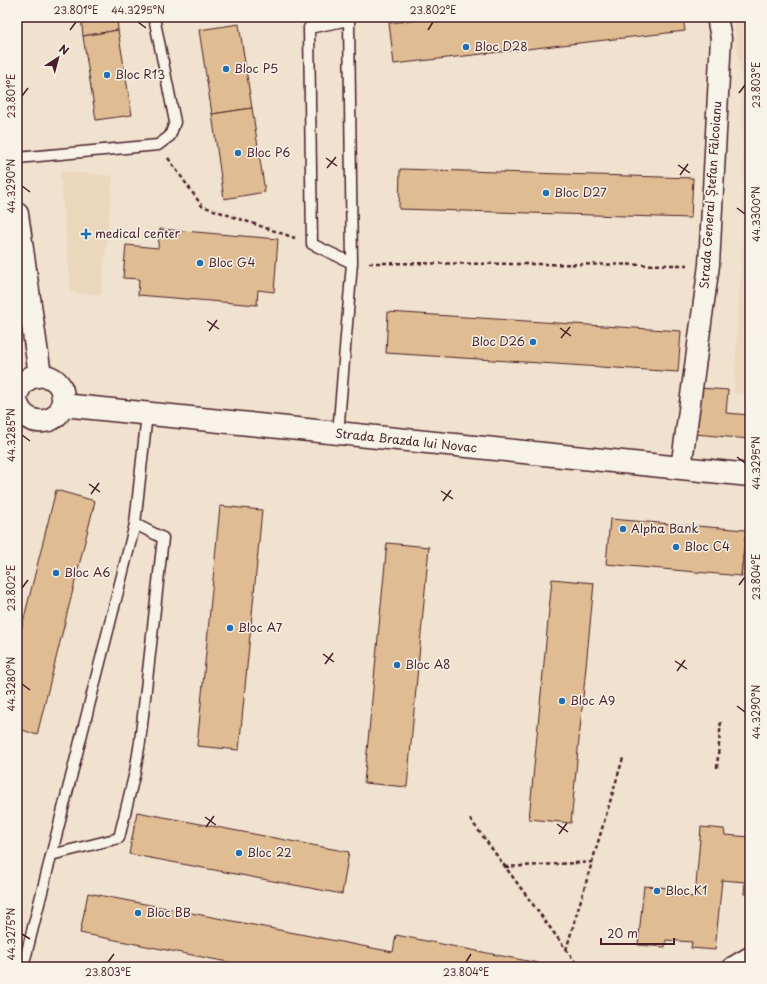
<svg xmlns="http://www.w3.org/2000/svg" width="767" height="984" viewBox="0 0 767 984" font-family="'Playpen Sans',sans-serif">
<rect width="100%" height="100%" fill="#f0e2ce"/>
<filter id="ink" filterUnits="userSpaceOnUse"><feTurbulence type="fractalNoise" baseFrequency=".025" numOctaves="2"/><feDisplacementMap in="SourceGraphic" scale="8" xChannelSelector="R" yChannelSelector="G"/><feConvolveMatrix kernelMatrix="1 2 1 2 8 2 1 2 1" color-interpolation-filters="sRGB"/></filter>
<g filter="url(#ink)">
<g fill="#ebd7bc">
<path d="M733 17 750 18V396L734 393 743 224 741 77Z"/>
<path d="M60 171 113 176 101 295 71 292Z"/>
</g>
<g fill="#dfbc91" stroke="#4a1f2b">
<path d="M81 17H117L118 30 83 36Z"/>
<path d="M447 17H683L685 31 394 64 389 23Z"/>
<path d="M239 24 252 108 212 114 199 30Z"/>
<path d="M118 30 132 115 96 120 83 36Z"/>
<path d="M252 108 265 192 224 199 212 114Z"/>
<path d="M400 169 693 178 691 218 399 209Z"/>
<path d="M160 229 278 239 274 292 258 290 257 305 138 295 139 279 123 278 126 245 158 248Z"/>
<path d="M388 312 681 331 678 372 386 353Z"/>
<path d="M699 388 728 390 726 413 750 415V439L695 434Z"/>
<path d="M56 490 95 501 37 735 17 728V646Z"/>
<path d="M220 506 262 510 239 750 197 746Z"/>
<path d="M610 519 746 530 741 576 606 564Z"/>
<path d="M746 530H750V577L741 576Z"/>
<path d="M387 543 429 547 407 787 364 783Z"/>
<path d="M552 579 594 583 571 823 529 819Z"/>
<path d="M137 812 349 852 342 894 129 854Z"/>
<path d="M701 827 724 829 725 835 750 837V895L744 894 745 882 722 880 715 950 691 948 692 942 666 940 665 947 638 945 644 886 670 888V895L695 897Z"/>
<path d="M88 893 393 952 396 935 558 967H253L80 933Z"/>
</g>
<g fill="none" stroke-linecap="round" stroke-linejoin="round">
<g stroke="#4a1f2b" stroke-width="13">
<g id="lane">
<path d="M17 158 158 145 170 136 175 122 154 17"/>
<path d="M338 434 352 263 349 20 309 28 312 244 352 263"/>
<path d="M51 855 119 838 135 772 140 742 163 538 135 524"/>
<path d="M23 967 135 524 147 414"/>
</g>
</g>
<g stroke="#4a1f2b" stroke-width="23">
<g id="street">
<path d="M681 468 709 265 721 38 717 17"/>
<path d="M733 967 750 957"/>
</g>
</g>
<g stroke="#4a1f2b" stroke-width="25">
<g id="secondary">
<path d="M17 214 40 375"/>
<path d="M17 394C25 367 63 371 63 398 64 426 25 430 17 403"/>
<path d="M63 405 750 475"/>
</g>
</g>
<g stroke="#4a1f2b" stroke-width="2.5" stroke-dasharray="4 3" stroke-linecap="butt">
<path d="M168 158 202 206 295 238"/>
<path d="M369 263 688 265"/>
<path d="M717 768 721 720"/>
<path d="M470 819 579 967"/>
<path d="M505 867 593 862"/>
<path d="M566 950 623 758"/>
</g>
<use href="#lane" stroke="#f7f3e8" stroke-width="10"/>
<use href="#street" stroke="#f7f3e8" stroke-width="20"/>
<use href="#secondary" stroke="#f7f3e8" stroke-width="22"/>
</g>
</g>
<path fill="none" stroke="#4a1f2b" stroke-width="1.5" d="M138 22 146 28M70 30 76 22M428 30 433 22M739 93 745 85M22 96 28 88M326 158 337 166M678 165 690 173M327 168 336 157M680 175 688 164M22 186 30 192M737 208 745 214M207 321 219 329M560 328 571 336M209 331 217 320M561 338 570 327M22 435 30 441M737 457 745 463M89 484 100 492M441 491 453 499M91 494 99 483M443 501 451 490M739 585 745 577M22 588 28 580M323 654 334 662M675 661 687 669M325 664 333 653M677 671 685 660M22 684 30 690M737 706 745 712M205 817 216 825M557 824 568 832M206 827 214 816M559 834 567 823M22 934 30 939M108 962 114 954M466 962 471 954"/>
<g fill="#1f6fb2" stroke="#f7f3e8" stroke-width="1.5">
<circle cx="466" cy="47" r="4"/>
<circle cx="226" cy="69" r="4"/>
<circle cx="107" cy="75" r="4"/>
<circle cx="238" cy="153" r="4"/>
<circle cx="546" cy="193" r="4"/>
<path d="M84 228h4v4h4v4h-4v4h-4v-4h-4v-4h4z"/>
<circle cx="200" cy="263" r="4"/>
<circle cx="533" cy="342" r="4"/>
<circle cx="623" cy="529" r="4"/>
<circle cx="676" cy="547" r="4"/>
<circle cx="56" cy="573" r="4"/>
<circle cx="230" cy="628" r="4"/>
<circle cx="397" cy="665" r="4"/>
<circle cx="562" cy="701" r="4"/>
<circle cx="239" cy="853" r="4"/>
<circle cx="657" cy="891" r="4"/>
<circle cx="138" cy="913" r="4"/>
</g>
<g text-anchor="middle" stroke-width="3" stroke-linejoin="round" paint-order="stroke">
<g font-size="12" fill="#4a1f2b" stroke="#f7f3e8" text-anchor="start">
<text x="474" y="51">Bloc D28</text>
<text x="234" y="73">Bloc P5</text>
<text x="115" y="79">Bloc R13</text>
<text x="246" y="157">Bloc P6</text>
<text x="554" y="197">Bloc D27</text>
<text x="95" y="238">medical center</text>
<text x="208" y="267">Bloc G4</text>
<text x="525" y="346" text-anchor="end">Bloc D26</text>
<text x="631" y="533">Alpha Bank</text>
<text x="684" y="551">Bloc C4</text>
<text x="64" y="577">Bloc A6</text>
<text x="238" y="632">Bloc A7</text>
<text x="405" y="669">Bloc A8</text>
<text x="570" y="705">Bloc A9</text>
<text x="247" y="857">Bloc 22</text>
<text x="665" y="895">Bloc K1</text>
<text x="146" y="917">Bloc BB</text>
</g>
<g font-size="12" fill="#4a1f2b" stroke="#f7f3e8">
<text transform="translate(711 195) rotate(-86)" y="4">Strada General Ștefan Fălcoianu</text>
<text transform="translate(406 441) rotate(6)" y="4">Strada Brazda lui Novac</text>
</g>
</g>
<rect width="767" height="984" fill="none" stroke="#f7f3e8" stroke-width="44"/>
<g transform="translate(58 58) rotate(36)" stroke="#f7f3e8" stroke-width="3" paint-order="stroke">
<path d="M0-3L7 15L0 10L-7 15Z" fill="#4a1f2b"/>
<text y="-6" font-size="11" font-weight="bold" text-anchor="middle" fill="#4a1f2b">N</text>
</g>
<path d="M601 938v6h73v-6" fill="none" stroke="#4a1f2b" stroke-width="2"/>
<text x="607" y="938" font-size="12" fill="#4a1f2b" stroke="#f7f3e8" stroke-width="3" paint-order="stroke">20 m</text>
<rect x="22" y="22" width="723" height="940" fill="none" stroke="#4a1f2b" stroke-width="1.5"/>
<g font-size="10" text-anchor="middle" fill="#4a1f2b">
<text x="76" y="14">23.801°E</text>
<text x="138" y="14">44.3295°N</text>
<text x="433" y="14">23.802°E</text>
<text transform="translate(756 85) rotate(-90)" y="4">23.803°E</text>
<text transform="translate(11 96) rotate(-90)" y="4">23.801°E</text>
<text transform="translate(11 186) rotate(-90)" y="4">44.3290°N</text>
<text transform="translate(756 214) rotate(-90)" y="4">44.3300°N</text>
<text transform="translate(11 435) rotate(-90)" y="4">44.3285°N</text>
<text transform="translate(756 463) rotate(-90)" y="4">44.3295°N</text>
<text transform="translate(756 577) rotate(-90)" y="4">23.804°E</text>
<text transform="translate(11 588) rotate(-90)" y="4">23.802°E</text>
<text transform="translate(11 684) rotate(-90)" y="4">44.3280°N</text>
<text transform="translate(756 712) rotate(-90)" y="4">44.3290°N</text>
<text transform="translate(11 934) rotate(-90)" y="4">44.3275°N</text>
<text x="108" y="976">23.803°E</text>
<text x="466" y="976">23.804°E</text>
</g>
</svg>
